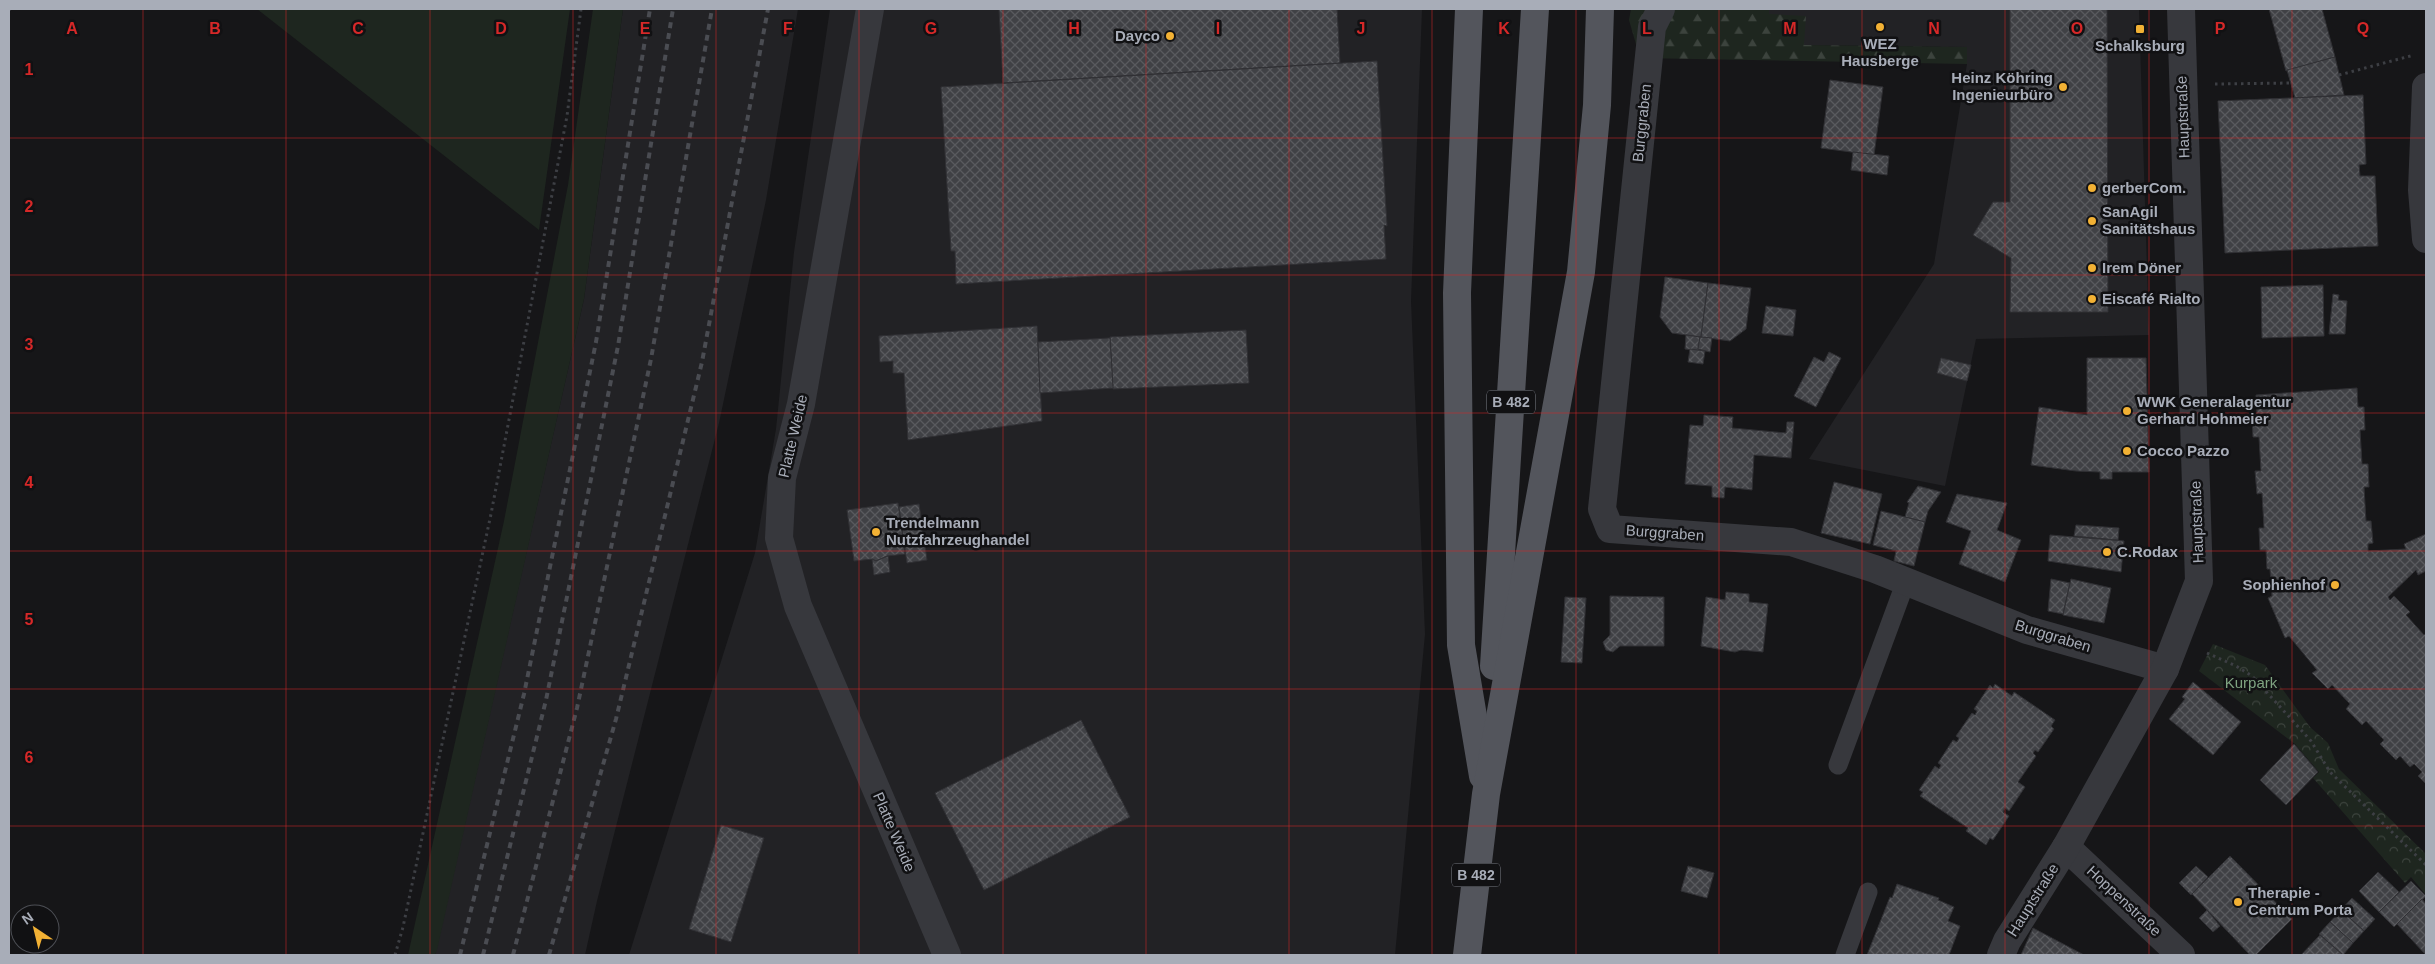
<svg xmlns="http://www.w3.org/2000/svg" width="2435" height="964" viewBox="0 0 2435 964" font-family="Helvetica,sans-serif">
<defs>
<pattern id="forest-firs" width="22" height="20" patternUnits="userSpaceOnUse" patternTransform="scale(1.25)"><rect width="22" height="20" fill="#1e261f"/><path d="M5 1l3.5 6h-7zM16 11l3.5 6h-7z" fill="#3c433d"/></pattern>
<pattern id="park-crowns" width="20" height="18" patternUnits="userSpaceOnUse" patternTransform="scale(1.25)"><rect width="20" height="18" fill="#1e261f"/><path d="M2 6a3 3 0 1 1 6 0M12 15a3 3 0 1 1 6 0" fill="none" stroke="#3c433d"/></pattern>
<pattern id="building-cross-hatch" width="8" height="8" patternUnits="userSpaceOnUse" patternTransform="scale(1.25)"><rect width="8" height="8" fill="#404145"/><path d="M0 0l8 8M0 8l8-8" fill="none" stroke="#595a5e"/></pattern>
</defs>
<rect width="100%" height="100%" fill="#161618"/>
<g fill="#222225">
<path d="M623 9H798L766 200 719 423 597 901 585 955H435L584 299Z"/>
<path d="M830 9H1422L1411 301 1425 634 1395 955H629L755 553 776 429 794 252Z"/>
<path d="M1769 9H2139L2149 335 1976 339 1945 486 1809 459 1934 264 1967 64V47L1803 45 1769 14Z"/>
</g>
<g fill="#1e261f">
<path d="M257 9H570L539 230Z"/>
<path d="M593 9H623L584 299 437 950 435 955H408L504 521 568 185Z"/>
</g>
<path fill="url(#forest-firs)" d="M1631 9H1769V14L1806 16 1804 45 1967 47V64L1640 58 1629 20Z"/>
<path fill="url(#park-crowns)" d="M2213 644 2265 665 2310 727 2328 743 2339 769 2426 854V895L2411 877 2405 883 2313 778 2319 772 2295 744 2199 671Z"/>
<g fill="url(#building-cross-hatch)" stroke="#303034">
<path d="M999 9H1337L1340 63 1003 83Z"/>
<path d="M2010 9H2107L2108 312H2010L2011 258 1973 235 1993 202H2010Z"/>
<path d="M2269 9H2322L2335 57 2286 71Z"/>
<path d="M2335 57 2344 95 2295 98 2287 70Z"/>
<path d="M1377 61 1387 226 1384 225 1386 259 956 284 955 251H951L941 87Z"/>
<path d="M1830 80 1883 87 1874 155 1821 148Z"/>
<path d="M2363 95 2366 164 2359 165 2360 176H2375L2378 246 2225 253 2218 101Z"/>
<path d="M1853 152 1889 156 1887 175 1851 170Z"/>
<path d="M1665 277 1708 283 1701 337 1672 333 1660 317Z"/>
<path d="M1708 283 1751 288 1746 329 1730 341 1701 337Z"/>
<path d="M2323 285 2324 336 2262 338 2261 287Z"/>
<path d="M2333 294 2339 295 2338 300 2347 301 2345 334H2329Z"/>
<path d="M1766 306 1796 310 1793 336 1762 333Z"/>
<path d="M1037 326 1042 421 908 440 904 373H893V361L880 362 879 336Z"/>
<path d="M1246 330 1249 383 1113 389 1110 337Z"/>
<path d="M1686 335 1700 337 1698 349 1705 351 1685 349Z"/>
<path d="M1700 337 1712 338 1710 352 1698 349Z"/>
<path d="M1110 338 1113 388 1040 393 1038 342Z"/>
<path d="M1690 349 1705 351 1703 364 1688 362Z"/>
<path d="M1829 352 1841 358 1816 407 1794 396 1814 357 1824 362Z"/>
<path d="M1941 358 1971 365 1967 381 1937 373Z"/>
<path d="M2087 358H2146L2149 472H2112V479H2100V472L2076 471 2031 465 2039 407 2087 415Z"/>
<path d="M2357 388 2358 407H2364L2365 430H2360L2362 464H2368L2369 487H2364L2366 521H2371L2373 543 2368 544V551L2406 549 2404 544 2426 534V571L2418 575 2416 570 2388 597 2390 600 2394 596 2410 612 2406 615 2424 635 2426 633V784L2418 776 2422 772 2414 764 2410 767 2400 756 2396 760 2380 744 2384 740 2366 721 2362 725 2346 709 2350 704 2332 685 2328 689 2312 673 2317 670 2289 636 2285 638 2268 598 2272 596 2270 569H2267L2266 550H2260L2259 528H2264L2262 493 2257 494 2255 471H2261L2259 437H2253L2252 414H2257L2256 395Z"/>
<path d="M1704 415 1733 417 1732 428 1786 433 1787 422H1794L1791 458 1754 455 1752 490 1725 487 1724 498 1712 497V486L1685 484 1690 425 1703 426Z"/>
<path d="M1834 482 1882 494 1870 544 1821 533Z"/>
<path d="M1918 486 1941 492 1928 511 1925 522 1905 517 1909 503 1907 502Z"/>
<path d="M1957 494 2007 503 1997 530 2021 540 2005 582 1959 564 1971 531 1946 522Z"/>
<path d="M898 503 905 554 887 556 876 561 872 559 854 561 847 510Z"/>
<path d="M919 504 927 560 907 563 899 507Z"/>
<path d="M1881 511 1925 522 1914 566 1894 561 1896 551 1873 545Z"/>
<path d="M2076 525 2119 528 2118 540 2074 536Z"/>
<path d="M2050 535 2124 541 2121 572 2048 561Z"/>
<path d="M888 556 890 572 874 575 872 559 876 561Z"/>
<path d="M2051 579 2070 583 2063 614 2048 611Z"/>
<path d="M2071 579 2111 588 2104 623 2063 615Z"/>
<path d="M1726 592 1749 594V602L1768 604 1763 652 1741 650 1735 652 1701 646 1706 597 1725 600Z"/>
<path d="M1610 596 1664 597V646H1620L1613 652 1606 650 1603 642 1610 635Z"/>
<path d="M1565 597 1586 598 1582 663 1561 662Z"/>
<path d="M2193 682 2241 722 2213 755 2169 719 2185 699 2182 697Z"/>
<path d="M1995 684 2012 696 2014 692 2055 720 2051 726 2054 729 2038 752 2035 750 2033 753 2036 756 2018 782 2025 787 2009 811 2005 808 2003 812 2009 816 1993 840 1990 838 1986 845 1966 831 1968 828 1920 796 1923 792 1919 790 1935 766 1939 769 1941 765 1938 763 1953 740 1957 742 1959 738 1956 736 1972 713 1975 715 1977 711 1974 709 1990 685 1993 688Z"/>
<path d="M1081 720 1130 817 984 890 935 793Z"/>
<path d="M2294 744 2318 772 2286 805 2260 780Z"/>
<path d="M721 825 764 838 731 942 689 929Z"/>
<path d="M2230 856 2292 919 2256 955H2250L2192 894Z"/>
<path d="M1688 866 1714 873 1707 898 1681 891Z"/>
<path d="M2196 866 2208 877 2191 895 2179 883Z"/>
<path d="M2378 872 2399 892 2379 912 2359 891Z"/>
<path d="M2411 881 2426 896 2394 927 2379 912Z"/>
<path d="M1897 884 1939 898 1938 900 1954 907 1948 921 1960 926 1949 955H1867L1890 897 1892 898Z"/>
<path d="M2352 898 2375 919 2364 931 2341 910Z"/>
<path d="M2422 899 2426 904V955L2397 924Z"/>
<path d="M2207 910 2220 926 2213 932 2199 918Z"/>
<path d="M2341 910 2364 931 2353 943 2330 922Z"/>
<path d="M2330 922 2353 943 2343 955 2319 934Z"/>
<path d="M2033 928 2084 955H2021Z"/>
<path d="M2320 935 2343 955H2301Z"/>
</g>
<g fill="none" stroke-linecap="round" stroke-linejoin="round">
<g stroke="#3d3f44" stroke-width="3" stroke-dasharray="2.5 4" stroke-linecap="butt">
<path d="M9 10 10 9"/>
<path d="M2339 75 2414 55"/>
<path d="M2215 84 2291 83"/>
<path d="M2207 653 2236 666 2252 676 2311 741 2330 772 2426 865"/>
<path d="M395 955 403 927 491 514 567 116 581 9"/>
</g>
<g stroke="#37383d" stroke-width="19">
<path d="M1838 765 1906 581"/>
<path d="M1845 955 1868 892"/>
</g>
<g stroke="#37383d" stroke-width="28">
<path d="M870 9 801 404 782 478 779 538 798 606 947 955"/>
<path d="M1661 9 1652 27 1602 509 1610 529 1791 542 1875 569 2027 630 2165 669"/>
<path d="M2426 87 2422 190 2426 239"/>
<path d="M2066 847 2181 955"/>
<path d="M2001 955 2007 941 2066 847 2165 669 2199 581 2181 9"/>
</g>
<g stroke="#53555c" stroke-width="28">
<path d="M1469 9 1457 293 1461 645 1483 776"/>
<path d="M1494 666 1535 9"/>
<path d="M1467 955 1486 794 1581 272 1597 105 1600 9"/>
</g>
<g stroke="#4a4c52" stroke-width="4" stroke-dasharray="6 5" stroke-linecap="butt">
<path d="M460 955 524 694 596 342 650 9"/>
<path d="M483 955 546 700 618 346 673 9"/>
<path d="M513 955 577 708 651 359 712 9"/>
<path d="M549 955 616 719 702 362 768 9"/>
</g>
</g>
<path fill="none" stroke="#d62828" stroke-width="1" stroke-opacity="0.55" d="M143 9V955M286 9V955M430 9V955M573 9V955M716 9V955M859 9V955M1003 9V955M1146 9V955M1289 9V955M1432 9V955M1576 9V955M1719 9V955M1862 9V955M2005 9V955M2149 9V955M2292 9V955M9 138H2426M9 275H2426M9 413H2426M9 551H2426M9 689H2426M9 826H2426"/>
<g fill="#f2b134" stroke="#111113" stroke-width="2">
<circle cx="1880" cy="27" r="5"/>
<rect x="2135" y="24" width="10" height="10" rx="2.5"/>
<circle cx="1170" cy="36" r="5"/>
<circle cx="2063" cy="87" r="5"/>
<circle cx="2092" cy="188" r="5"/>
<circle cx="2092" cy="221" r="5"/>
<circle cx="2092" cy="268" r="5"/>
<circle cx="2092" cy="299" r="5"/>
<circle cx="2127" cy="411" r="5"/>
<circle cx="2127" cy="451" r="5"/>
<circle cx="876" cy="532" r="5"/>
<circle cx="2107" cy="552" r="5"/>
<circle cx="2335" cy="585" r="5"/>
<circle cx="2238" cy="902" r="5"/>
</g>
<g text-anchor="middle" stroke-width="5" stroke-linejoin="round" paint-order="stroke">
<g fill="#111113" stroke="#7b7e86" stroke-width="1">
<rect x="1487" y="390.5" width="48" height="23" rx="4"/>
<rect x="1452" y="863.5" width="48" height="23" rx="4"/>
</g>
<g font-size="14" font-weight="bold" fill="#a8adb8">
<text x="1511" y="407">B 482</text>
<text x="1476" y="880">B 482</text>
</g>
<g font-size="15" font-weight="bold" fill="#a8adb8" stroke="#111113" text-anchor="start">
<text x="1160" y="41" text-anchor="end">Dayco</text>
<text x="1880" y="49" text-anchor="middle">WEZ<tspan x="1880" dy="17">Hausberge</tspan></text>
<text x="2140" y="51" text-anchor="middle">Schalksburg</text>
<text x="2053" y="83" text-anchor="end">Heinz Köhring<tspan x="2053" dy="17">Ingenieurbüro</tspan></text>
<text x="2102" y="193">gerberCom.</text>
<text x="2102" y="217">SanAgil<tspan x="2102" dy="17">Sanitätshaus</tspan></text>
<text x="2102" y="273">Irem Döner</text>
<text x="2102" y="304">Eiscafé Rialto</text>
<text x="2137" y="407">WWK Generalagentur<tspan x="2137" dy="17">Gerhard Hohmeier</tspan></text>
<text x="2137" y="456">Cocco Pazzo</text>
<text x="886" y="528">Trendelmann<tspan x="886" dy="17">Nutzfahrzeughandel</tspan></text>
<text x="2117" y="557">C.Rodax</text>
<text x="2325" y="590" text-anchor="end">Sophienhof</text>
<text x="2248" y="898">Therapie -<tspan x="2248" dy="17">Centrum Porta</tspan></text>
</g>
<g font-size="15" fill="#a8adb8" stroke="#111113">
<text transform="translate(2183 117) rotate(-92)" y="5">Hauptstraße</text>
<text transform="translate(1642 123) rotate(-84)" y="5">Burggraben</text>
<text transform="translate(793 436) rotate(-77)" y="5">Platte Weide</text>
<text transform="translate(2197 522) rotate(-92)" y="5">Hauptstraße</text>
<text transform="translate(1665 533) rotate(4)" y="5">Burggraben</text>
<text transform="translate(2053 636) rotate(17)" y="5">Burggraben</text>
<text transform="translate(894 832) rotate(67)" y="5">Platte Weide</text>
<text transform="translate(2033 900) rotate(-58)" y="5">Hauptstraße</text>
<text transform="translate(2124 901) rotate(43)" y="5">Hoppenstraße</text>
</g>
<g font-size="15" fill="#7fa381" stroke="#111113">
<text x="2251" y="688">Kurpark</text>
</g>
</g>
<g font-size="16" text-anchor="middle" font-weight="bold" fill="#d62828" stroke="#111113" stroke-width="5" stroke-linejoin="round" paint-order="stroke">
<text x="72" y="34">A</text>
<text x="215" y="34">B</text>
<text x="358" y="34">C</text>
<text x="501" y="34">D</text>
<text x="645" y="34">E</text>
<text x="788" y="34">F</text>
<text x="931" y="34">G</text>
<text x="1074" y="34">H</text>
<text x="1218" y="34">I</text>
<text x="1361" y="34">J</text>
<text x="1504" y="34">K</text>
<text x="1647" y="34">L</text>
<text x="1790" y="34">M</text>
<text x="1934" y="34">N</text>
<text x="2077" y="34">O</text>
<text x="2220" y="34">P</text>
<text x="2363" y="34">Q</text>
<text x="29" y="75">1</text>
<text x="29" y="212">2</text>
<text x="29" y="350">3</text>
<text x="29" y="488">4</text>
<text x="29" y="625">5</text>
<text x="29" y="763">6</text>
</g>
<rect width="2435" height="964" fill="none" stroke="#a8adb8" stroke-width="20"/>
<g transform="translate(35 929) rotate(325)"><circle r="24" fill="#111113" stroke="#4d4f55"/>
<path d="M0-4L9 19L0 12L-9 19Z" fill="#f2b134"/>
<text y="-8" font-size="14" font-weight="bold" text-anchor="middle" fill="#a8adb8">N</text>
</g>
</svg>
